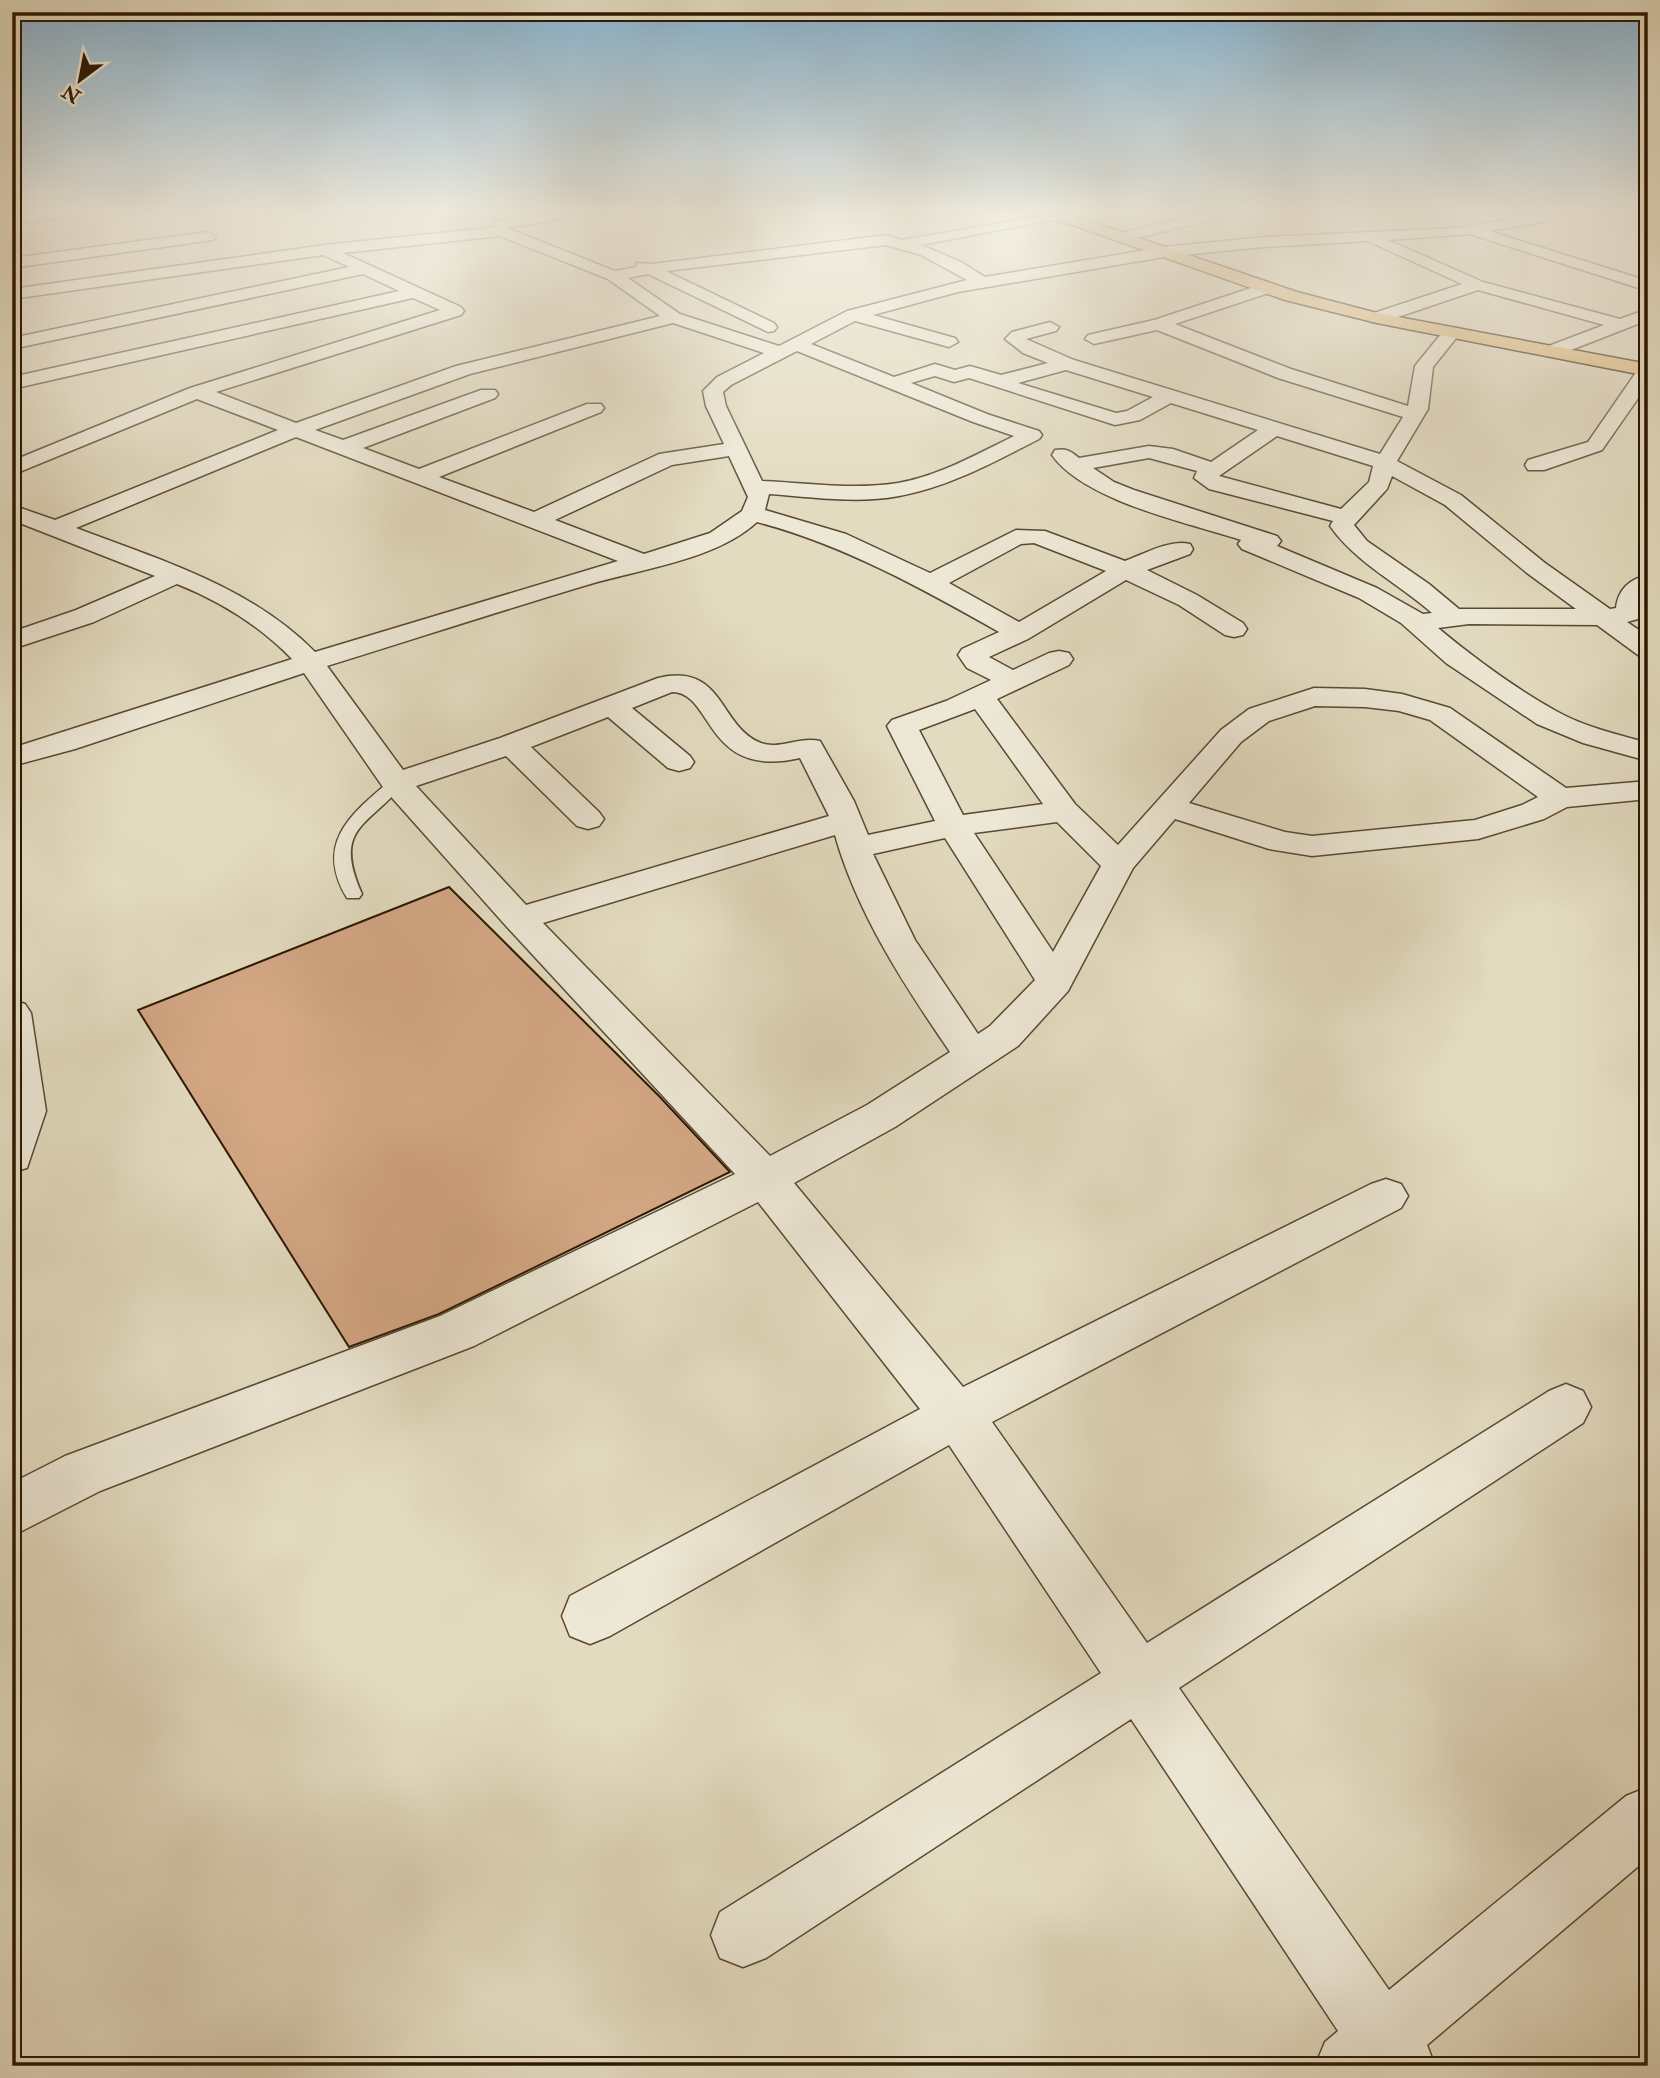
<svg xmlns="http://www.w3.org/2000/svg" width="1660" height="2078" viewBox="0 0 1660 2078" font-family="'IM FELL Double Pica',serif">
<rect width="100%" height="100%" fill="#e3dbc0"/>
<filter id="stains"><feTurbulence type="fractalNoise" baseFrequency=".00286" numOctaves="4"/><feColorMatrix values="0 0 0 0 .2 0 0 0 0 .09 0 0 0 0 .02 0 0 0 .5 -.17"/></filter>
<radialGradient id="worn" r=".72"><stop offset=".6" stop-color="#630" stop-opacity="0"/><stop offset="1" stop-color="#630" stop-opacity=".3"/></radialGradient>
<path fill="#d3a784" stroke="#2c1802" stroke-width="2" d="M449 887 659 1096 730 1172 439 1314 349 1347 138 1010Z"/>
<g fill="none" stroke-linecap="round" stroke-linejoin="round">
<g stroke="#5a4932" stroke-width="3">
<path id="service" d="M396 778 404 783C369 827 332 826 362 894L359 898H347C314 843 351 814 391 780Z"/>
</g>
<g stroke="#5a4932" stroke-width="3">
<g id="minor">
<path d="M43 212H85L78 216 12 224V216Z"/>
<path d="M552 212 574 214 567 218 507 228 615 271 636 267 637 263 652 264 887 235 902 240 1063 212 1065 215 1063 218 1058 219 921 245 961 262 985 277 1164 247 1264 237 1458 228 1551 212H1583L1576 216 1489 231 1648 281V291L1470 234 1388 240 1483 282 1620 319 1648 309V320L1553 357 1546 355 1544 351 1546 347 1604 325 1478 290 1383 322H1371L1368 318 1371 314 1462 284 1368 241 1264 247 1164 257 958 292 873 315 955 338 958 342 949 347 855 321 811 344 894 377 935 364 955 370 970 366 1001 375 1048 363 1023 353 1005 339 1012 332 1050 322 1059 327 1056 331 1026 339 1074 360 1380 454 1403 417 1278 378 1157 330 1094 344 1085 339 1088 335 1154 320 1266 283 1274 288 1272 292 1175 324 1291 369 1408 406 1415 366 1446 328H1458L1461 332 1433 367 1428 409 1397 461 1461 495 1545 563 1610 609 1616 608C1618 590 1629 579 1648 575V594L1643 598 1642 613 1638 619 1627 622 1648 636V657L1638 655 1597 625 1469 624 1438 628C1474 658 1515 688 1556 711 1584 727 1617 734 1648 743V761L1583 743 1537 724 1446 663 1401 623 1359 598 1242 549 1238 544 1241 540C1189 523 1084 501 1052 455L1055 450C1066 448 1071 451 1079 458L1149 446 1173 449 1211 462 1258 430 1171 403 1140 420 1115 425 969 378 954 382 935 376 911 383 987 414 1039 431 1042 435 1039 439C994 462 949 487 899 496 857 504 812 497 769 494L765 510 846 534 930 573 1016 530 1045 531 1125 561C1144 554 1170 539 1190 544L1193 549 1190 554 1147 570 1197 595 1243 623 1247 629 1243 635 1234 637 1225 635 1179 605 1126 580 1028 639 989 657 1013 670 1049 653 1059 651 1069 653 1073 659 1069 665 997 699 1075 804 1118 845 1221 730 1249 709 1314 688 1365 689 1402 694 1450 708 1566 788 1648 781V799L1567 807 1544 819 1478 839 1312 856 1269 849 1175 819 1133 868 1068 991 1018 1046 895 1127 794 1183 963 1387 1371 1184 1386 1179 1401 1184 1408 1196 1401 1208 992 1422 1147 1643 1549 1391 1566 1384 1583 1391 1591 1407 1583 1423 1179 1688 1389 1990 1626 1796 1648 1787V1858L1427 2045 1435 2066H1315L1325 2042 1338 2031 1131 1719 766 1958 743 1967 720 1958 711 1935 720 1912 1101 1673 949 1445 610 1636 590 1644 570 1636 562 1616 570 1596 920 1409 758 1202 474 1346 100 1491 12 1536V1483L65 1456 440 1316 735 1174 507 927 385 790 304 673 75 749 12 766V748L292 659C260 626 220 601 177 584L94 622 12 649V632L76 610 155 576 12 520V505L55 520 278 430 197 399 12 475V461L190 388 440 310 413 298 12 389V377L399 291 363 274 12 349V338L349 267 323 255 12 299V289L325 245 497 227 495 224 497 221ZM500 236 608 279 660 316 456 366 296 423 216 392 461 315 464 311 461 307 343 253ZM886 245 921 255 967 280 847 311 779 346 680 314 628 278 648 274 768 332 774 331 777 327 774 323 666 271ZM673 323 764 353 717 377 703 391 706 406 724 444 659 454 534 512 439 477 601 412 604 408 601 404H587L419 469 363 448 495 398 498 394 495 390H481L343 440 315 430 470 374ZM797 351 973 422 1014 436C977 454 939 476 898 483 854 490 807 483 762 481L726 406 723 392 731 385ZM1066 370 1153 397 1127 411 1116 413 1018 383ZM1277 436 1373 466 1369 482 1341 509 1219 476ZM296 437 618 561 315 652C250 586 160 560 76 528ZM729 456 748 497 742 511 710 533 644 554 555 520 672 465ZM1149 458 1197 471 1194 478 1209 489 1333 521 1330 526C1356 563 1398 583 1432 613L1423 614 1377 588 1277 546 1281 541 1277 536 1134 490 1114 482 1093 468ZM1392 476 1445 505 1527 573 1576 609H1459L1429 584 1367 541 1354 525 1387 489ZM757 522C844 545 921 588 999 632L962 649 958 655 967 668 991 680 946 701 892 720 887 726 935 821 868 835 854 801 820 741C800 736 779 750 761 743 719 727 724 662 658 678L500 738 403 770 327 666C414 639 500 611 587 585 640 569 716 560 757 522ZM1034 543 1106 571 1019 622 949 583 1021 544ZM672 692C714 692 704 780 800 758L829 816 526 905 416 786 506 756 577 826 588 829 599 826 604 819 599 812 531 747 608 717 668 768 679 771 690 768 694 762 690 756 632 708ZM1315 706 1365 707 1399 711 1430 720 1538 797 1522 805 1475 820 1312 836 1285 832 1189 803 1241 742 1269 721ZM975 709 1043 804 963 815 919 730ZM1057 822 1101 866 1053 952 974 833ZM835 835C857 913 904 985 950 1052L867 1105 770 1156 543 923ZM945 838 1035 980 990 1026 978 1034 915 940 873 854Z"/>
<path d="M1208 212H1233L1231 215 1122 242 1114 237 1117 234Z"/>
<path d="M1617 212 1648 214V222L1619 215Z"/>
<path d="M208 232 216 237 213 240 12 268V258Z"/>
<path d="M1644 369 1648 370V384L1602 450 1544 470H1528L1525 465 1528 460 1588 442 1637 371Z"/>
<path d="M12 1000 25 1004 31 1013 46 1111 27 1168 12 1172Z"/>
</g>
</g>
<g stroke="#2c1802" stroke-width="3">
<path id="primary" d="M1042 212H1063L1297 292 1377 313 1648 364V376L1377 323 1285 300 1044 215Z"/>
</g>
<use href="#service" fill="#ede8d6" fill-rule="evenodd"/>
<use href="#minor" fill="#ede8d6" fill-rule="evenodd"/>
<use href="#primary" fill="#e2be80" fill-rule="evenodd"/>
</g>
<linearGradient id="sky" x2="0" y2="1"><stop stop-color="#87b6d5"/><stop offset="0.42" stop-color="#f2efe3"/><stop offset="1" stop-color="#f2efe3" stop-opacity="0"/></linearGradient>
<rect width="1660" height="503" fill="url(#sky)"/>
<rect width="1660" height="2078" fill="none" stroke="#e3dbc0" stroke-width="42"/>
<rect x="14" y="14" width="1632" height="2050" fill="none" stroke="#2c1802" stroke-width="3.5"/>
<rect x="21" y="21" width="1618" height="2036" fill="none" stroke="#2c1802" stroke-width="2"/>
<g transform="translate(80 80) rotate(212)" stroke="#ede8d6" stroke-width="5" paint-order="stroke">
<path d="M0-5L12 26L0 18L-12 26Z" fill="#2c1802"/>
<text y="-10" font-size="19" font-weight="bold" text-anchor="middle" fill="#2c1802">N</text>
</g>
<rect width="100%" height="100%" filter="url(#stains)"/>
<rect width="100%" height="100%" fill="url(#worn)"/>
</svg>
